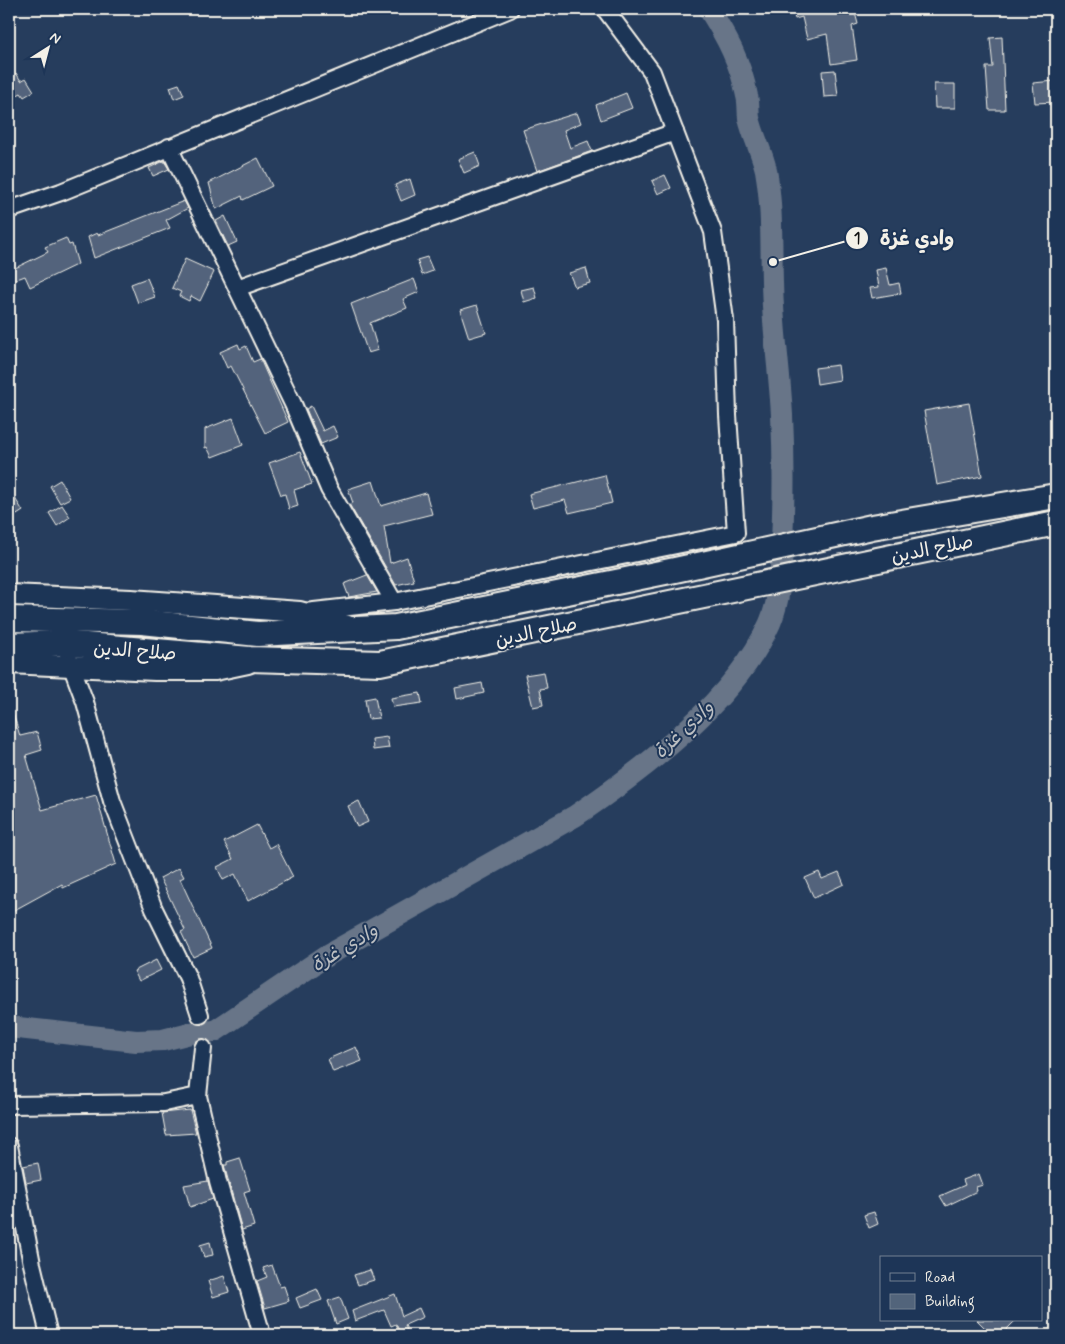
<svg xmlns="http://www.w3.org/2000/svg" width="1065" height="1344" viewBox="0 0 1065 1344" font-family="Mynerve,'Playpen Sans Arabic',sans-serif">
<rect width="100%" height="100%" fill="#263d5d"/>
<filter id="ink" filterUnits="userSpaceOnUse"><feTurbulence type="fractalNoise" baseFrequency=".02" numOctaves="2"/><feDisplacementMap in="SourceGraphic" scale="10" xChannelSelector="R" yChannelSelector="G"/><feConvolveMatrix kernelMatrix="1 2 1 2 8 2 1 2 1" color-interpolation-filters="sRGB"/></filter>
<g filter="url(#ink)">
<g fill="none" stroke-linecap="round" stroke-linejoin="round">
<path stroke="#677588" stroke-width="22" d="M9 1027 136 1041 163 1040 190 1033 215 1031 326 956 575 816C643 770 736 700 770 623 781 597 781 570 782 542 784 500 784 457 782 415 780 379 775 343 773 306 770 261 774 216 766 170 762 152 753 136 749 118 748 111 749 103 747 96 741 63 726 36 709 9"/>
</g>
<g fill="#52647b" stroke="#f4f1e8">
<path d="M792 9H854L858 24 852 26 857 60 831 64 827 34 807 39 802 17 795 19Z"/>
<path d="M1002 37 1005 110H989L986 67H993L990 38Z"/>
<path d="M835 70 838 96 824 97 822 71Z"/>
<path d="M16 73 21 81 26 78 34 91 24 97 21 93 12 98 9 92V78Z"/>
<path d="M1054 81 1055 102 1035 103 1033 83Z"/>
<path d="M179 84 184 95 174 99 170 87Z"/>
<path d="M934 84H955V108H935Z"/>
<path d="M626 93 632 108 601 120 596 105Z"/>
<path d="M577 113 581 123 564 130 570 148 588 141 592 151 537 171 523 130Z"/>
<path d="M475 152 480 166 464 173 458 159Z"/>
<path d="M258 158 272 186 243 200 242 196 216 209 209 183Z"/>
<path d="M164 161 169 169 153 176 149 168Z"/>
<path d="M665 175 671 188 658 194 652 181Z"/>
<path d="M410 179 415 195 401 201 395 185Z"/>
<path d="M184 201 188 208 166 220 170 228 94 258 88 237 97 233 98 235Z"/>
<path d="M225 216 237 242 228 246 216 221Z"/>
<path d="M66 238 69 245 72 244 78 264 30 287 25 276 9 282V271L48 252 45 247Z"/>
<path d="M427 257 433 271 422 275 417 260Z"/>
<path d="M185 259 214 272 200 301 191 296 189 301 179 296 181 292 172 288Z"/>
<path d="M586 268 590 283 575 287 569 273Z"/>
<path d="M886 268 890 285 899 283 901 293 872 298 870 288 879 287 876 270Z"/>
<path d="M147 278 155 297 138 303 131 284Z"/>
<path d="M414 279 419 292 403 299 407 308 370 323 378 350 368 353 351 304Z"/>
<path d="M534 287 537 298 524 302 521 290Z"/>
<path d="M477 305 486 333 469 338 460 310Z"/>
<path d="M238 344 240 349 246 346 253 362 260 359 288 422 265 433 231 366 227 368 220 352Z"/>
<path d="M838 365 840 380 817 384 815 368Z"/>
<path d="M969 403 982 476 937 485 924 411Z"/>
<path d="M311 406 323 431 333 426 338 437 321 444 306 409Z"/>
<path d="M233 418 243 445 212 457 207 447 205 448V429Z"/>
<path d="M300 452 312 484 294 490 298 506 289 509 285 494 281 495 269 463Z"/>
<path d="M605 475 612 503 569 513 565 500 533 508 529 494Z"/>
<path d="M60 480 70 498 60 503 50 486Z"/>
<path d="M373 481 381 506 426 493 432 514 384 526 390 563 407 557 414 581 396 585 349 504 353 503 348 489Z"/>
<path d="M9 489 23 511 9 520Z"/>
<path d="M62 505 70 517 57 526 49 513Z"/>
<path d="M367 575 377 592 349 597 344 584Z"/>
<path d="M544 672 547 688 540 689 543 705 533 707 525 675Z"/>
<path d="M482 683 484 693 457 699 455 688Z"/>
<path d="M420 693 422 703 393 707 391 698Z"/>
<path d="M375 697 379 718 368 719 365 699Z"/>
<path d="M9 707H11L20 736 37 732 42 750 26 755 42 810 96 795 116 864 63 888 62 884 9 913Z"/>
<path d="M387 737 389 748 373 750 372 739Z"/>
<path d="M359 801 368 822 357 827 348 806Z"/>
<path d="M257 825 269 848 276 844 293 877 248 901 235 874 223 880 217 867 233 859 224 842Z"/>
<path d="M179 868 184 877 180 879 212 948 193 957 181 932 185 930 160 878Z"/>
<path d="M819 872 822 879 839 872 844 884 814 898 805 878Z"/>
<path d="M156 960 161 970 139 981 134 971Z"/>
<path d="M356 1047 362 1061 333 1072 328 1059Z"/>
<path d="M190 1110 196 1133 166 1135 162 1113Z"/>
<path d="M240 1158 250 1190 244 1192 254 1226 242 1230 224 1165H227V1162Z"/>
<path d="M38 1163 41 1180 26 1183 23 1166Z"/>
<path d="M979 1174 983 1185 976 1187 977 1191 946 1206 940 1196 965 1185 963 1180Z"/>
<path d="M208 1181 213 1199 190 1207 184 1185Z"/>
<path d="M874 1212 878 1224 869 1228 864 1215Z"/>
<path d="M210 1242 213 1255 204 1257 200 1245Z"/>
<path d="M272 1265 280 1287 284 1286 289 1301 265 1308 257 1281 267 1277 263 1268Z"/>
<path d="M370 1270 374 1280 358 1285 354 1275Z"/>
<path d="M224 1276 229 1292 213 1297 208 1281Z"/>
<path d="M317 1289 322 1300 300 1308 296 1298Z"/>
<path d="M395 1294 402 1316 419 1308 423 1317 405 1325 409 1335H401L396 1324 391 1326 384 1310 355 1321 352 1311Z"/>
<path d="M340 1297 348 1319 336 1324 328 1301Z"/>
<path d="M977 1320H1016L1001 1335H992Z"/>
</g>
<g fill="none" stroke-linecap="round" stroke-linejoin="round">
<g stroke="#f4f1e8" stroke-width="20">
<g id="minor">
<path d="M169 147 293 404 329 489 394 602"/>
<path d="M9 210 61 192 510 9"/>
<path d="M237 288 675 132"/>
<path d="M305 612 394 602 736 533 728 415 725 320 713 232 652 72 605 9"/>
<path d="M68 657 85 702 112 801 154 909 188 978 200 1015"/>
<path d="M198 1096 218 1182 262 1335"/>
<path d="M9 1105 164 1103 198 1096 203 1048"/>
<path d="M9 1146 32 1264 49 1335"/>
</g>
</g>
<g stroke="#f4f1e8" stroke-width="24">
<g id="major">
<path d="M9 595 131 600 300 612 348 626"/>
<path d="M9 663 155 670H215L248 663"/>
</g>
</g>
<g stroke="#f4f1e8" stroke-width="28">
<g id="highway">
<path d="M9 619 142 622 258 634 396 627 675 570 872 527 1056 496"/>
<path d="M9 645 62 643 250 659 380 663 1056 523"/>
</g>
</g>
<use href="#minor" stroke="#1d3557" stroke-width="16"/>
<use href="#major" stroke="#1d3557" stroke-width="20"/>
<use href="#highway" stroke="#1d3557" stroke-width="24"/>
</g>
</g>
<g text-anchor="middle" stroke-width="4" stroke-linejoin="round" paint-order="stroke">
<g font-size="19" fill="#f4f1e8" stroke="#1d3557">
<text transform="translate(932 548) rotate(-11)" y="7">صلاح الدين</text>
<text transform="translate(536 631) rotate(-12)" y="7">صلاح الدين</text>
<text transform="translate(135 650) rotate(4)" y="7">صلاح الدين</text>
</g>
<g font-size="20" font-style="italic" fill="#bcbfc2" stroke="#1d3557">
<text transform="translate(683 729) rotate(-43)" y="7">وادي غزة</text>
<text transform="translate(344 947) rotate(-31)" y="7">وادي غزة</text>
</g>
</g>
<path fill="none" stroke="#f4f1e8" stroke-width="2" d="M773 262L857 238"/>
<g fill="#f4f1e8" stroke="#1d3557" stroke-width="2">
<circle cx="773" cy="262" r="5"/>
<circle cx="857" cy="238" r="12"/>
</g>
<g font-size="15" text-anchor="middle" font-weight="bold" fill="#111">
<text x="857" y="243">1</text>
</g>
<g font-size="20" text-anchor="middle" font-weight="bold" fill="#f4f1e8" stroke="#1d3557" stroke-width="4" stroke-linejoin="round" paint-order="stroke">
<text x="917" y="245">وادي غزة</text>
</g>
<rect width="1065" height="1344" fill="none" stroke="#1d3557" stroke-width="30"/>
<rect x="15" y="15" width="1035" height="1314" fill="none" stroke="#f4f1e8" stroke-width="2" filter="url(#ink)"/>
<rect x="880" y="1256" width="162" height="65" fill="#1d3557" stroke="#738091"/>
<rect x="890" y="1273" width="25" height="8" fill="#1d3557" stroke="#738091"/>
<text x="925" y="1282" font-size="15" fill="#f4f1e8">Road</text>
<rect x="890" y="1294" width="25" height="15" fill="#52647b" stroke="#738091"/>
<text x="925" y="1306" font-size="15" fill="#f4f1e8">Building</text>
<g transform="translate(48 48) rotate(36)" stroke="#1d3557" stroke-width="4" paint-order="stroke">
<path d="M0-4L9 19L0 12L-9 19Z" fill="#f4f1e8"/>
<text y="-8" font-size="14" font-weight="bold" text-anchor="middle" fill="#f4f1e8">N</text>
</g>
</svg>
